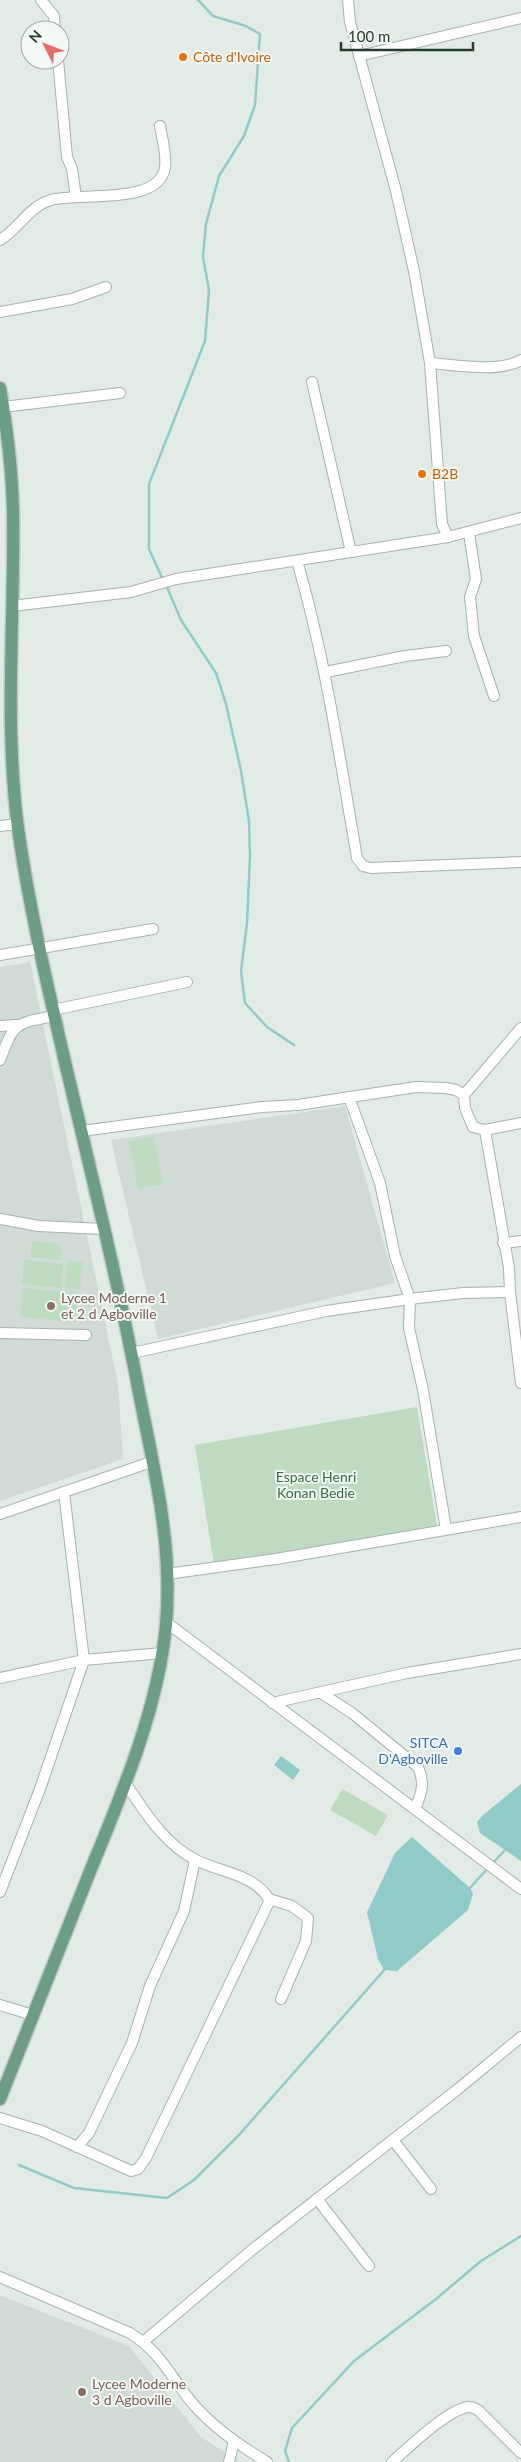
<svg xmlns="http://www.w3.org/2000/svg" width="521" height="2462" viewBox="0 0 521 2462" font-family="Lato,sans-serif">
<rect width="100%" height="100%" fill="#e3ebe6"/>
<g fill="#d1dbd5">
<path d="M30 962 118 1384 123 1459 0 1501V967Z"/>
<path d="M345 1106 395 1283 158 1339 111 1140Z"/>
<path d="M0 2295 129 2346 201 2437 240 2462H0Z"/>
</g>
<g fill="#bedac0">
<path d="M154 1136 163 1184 138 1189 129 1141Z"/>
<path d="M32 1241 61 1244 60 1260 30 1257Z"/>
<path d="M24 1260 63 1264 61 1288 22 1284Z"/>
<path d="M68 1261 83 1262 80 1289 65 1287Z"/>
<path d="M22 1288 78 1293 75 1322 20 1317Z"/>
<path d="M417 1407 437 1526 214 1564 195 1445Z"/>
<path d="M342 1789 388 1815 376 1836 330 1810Z"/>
</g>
<g fill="#91cbc7">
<path d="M281 1756 300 1770 293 1780 274 1765Z"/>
<path d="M521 1784V1861L480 1833 477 1822 483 1815Z"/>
<path d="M412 1837 470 1888 473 1894 468 1910 397 1971 384 1970 378 1959 367 1912 395 1853Z"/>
</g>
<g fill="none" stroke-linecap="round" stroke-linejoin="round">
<g stroke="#91cbc7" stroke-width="2.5">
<path d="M163 580 149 549V484L205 341 209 290 203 257 206 224 219 176 244 136 255 105 260 34 246 26 213 16 198 0"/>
<path d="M166 585 181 620 216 673 226 704 241 771 249 821 250 856 247 923 241 971 245 1003 267 1027 294 1045"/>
<path d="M492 1864 507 1848"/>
<path d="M468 1890 488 1868"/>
<path d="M19 2165 74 2188 167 2198 194 2180 239 2135 386 1968"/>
<path d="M289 2462 285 2451 292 2428 354 2361 436 2299 481 2261 521 2236"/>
</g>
<g stroke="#a6b3ac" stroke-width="12">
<g id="minor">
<path d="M41 0 54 16 55 30"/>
<path d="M348 0 350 22 396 191 414 271 430 363 442 524 448 537"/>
<path d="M359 56 521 18"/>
<path d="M58 60 67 157 72 169 76 197"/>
<path d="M0 240C19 229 29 206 51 200 79 192 158 206 165 168 167 156 162 138 160 126"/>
<path d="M0 312 72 299 106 287"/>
<path d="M430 363C456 365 499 373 521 360"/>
<path d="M312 382 351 552"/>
<path d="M3 407 120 393"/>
<path d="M469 533 476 579 470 597 474 636 494 696"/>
<path d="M297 561C325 657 340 759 357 858L363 866 371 868 521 862"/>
<path d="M12 606 131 592 176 579 448 537 521 518"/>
<path d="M326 672 405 656 446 651"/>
<path d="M0 826 18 824"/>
<path d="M0 955 153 929"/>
<path d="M53 1010 187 982"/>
<path d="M0 1026 17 1025"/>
<path d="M0 1060C14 1022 16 1023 55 1016"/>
<path d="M464 1095 521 1028"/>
<path d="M349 1097 380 1183 395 1256 410 1299 463 1293 510 1292"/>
<path d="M485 1130 509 1268 510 1292 521 1383"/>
<path d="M82 1131 262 1107 298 1105 416 1087 446 1088 456 1090 464 1095 465 1108 473 1127 485 1130 521 1123"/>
<path d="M0 1219 39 1226 103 1229"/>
<path d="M503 1243 521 1241"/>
<path d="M0 1333 86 1335"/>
<path d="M132 1353 326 1311 410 1299 409 1328 423 1390 446 1529"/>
<path d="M0 1514 154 1461"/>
<path d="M167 1574 276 1559 521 1517"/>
<path d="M166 1622 521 1889"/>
<path d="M0 1678 84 1660 162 1653"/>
<path d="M321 1693 352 1713 418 1767C425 1783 422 1793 415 1809"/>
<path d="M272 1703 407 1673 521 1654"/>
<path d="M0 1892 40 1789 84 1660 64 1492"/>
<path d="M269 1899 292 1906 308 1918 306 1941 281 1999"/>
<path d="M0 2005 33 2015"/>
<path d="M0 2118 42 2131 131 2171 138 2169 146 2158 268 1904 269 1899C254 1874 219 1872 196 1860 164 1844 145 1812 126 1784"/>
<path d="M393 2140 431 2189"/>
<path d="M77 2147 89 2133 132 2043 150 1986 184 1911 195 1860"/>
<path d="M317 2199 369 2266"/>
<path d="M0 2277 130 2333C163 2354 170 2377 194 2405 215 2429 240 2446 267 2462"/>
<path d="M143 2342 253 2249 458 2089 521 2037"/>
<path d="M229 2462 234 2441"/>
<path d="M392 2462C408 2448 447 2410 468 2407 472 2407 475 2408 478 2410L521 2453"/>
</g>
</g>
<g stroke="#c2c8c5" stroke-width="15">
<path id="major" d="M0 388C7 428 12 469 13 510 15 616 4 723 18 828 29 907 47 984 65 1062 91 1173 119 1285 140 1398 155 1473 173 1547 166 1625 158 1709 123 1791 91 1869 61 1946 30 2022 0 2099"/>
</g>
<use href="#minor" stroke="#fff" stroke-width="10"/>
<use href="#major" stroke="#6c9d85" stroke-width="12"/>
</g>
<g fill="#e8710a" stroke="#f3f8f5" stroke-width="2">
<circle cx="183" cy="57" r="5"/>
<circle cx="422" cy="474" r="5"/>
</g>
<g fill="#8d6e63" stroke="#f3f8f5" stroke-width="2">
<circle cx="51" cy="1306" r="5"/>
<circle cx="82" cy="2392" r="5"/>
</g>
<circle fill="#3f7fe0" stroke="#f3f8f5" stroke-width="2" cx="458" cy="1751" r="5"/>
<g text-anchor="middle" stroke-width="4" stroke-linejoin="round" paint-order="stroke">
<g font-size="14" fill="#c56008" stroke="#f3f8f5" text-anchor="start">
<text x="193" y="62">Côte d'Ivoire</text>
<text x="432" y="479">B2B</text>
</g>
<g font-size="14" fill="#785e54" stroke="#f3f8f5" text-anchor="start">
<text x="61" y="1303">Lycee Moderne 1<tspan x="61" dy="16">et 2 d Agboville</tspan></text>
<text x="92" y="2389">Lycee Moderne<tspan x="92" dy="16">3 d Agboville</tspan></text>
</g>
<g font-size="14" fill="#336e3c" stroke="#f3f8f5">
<text x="316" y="1482">Espace Henri<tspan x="316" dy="16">Konan Bedie</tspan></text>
</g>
<g font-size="14" fill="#366cbe" stroke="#f3f8f5" text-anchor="end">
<text x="448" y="1748">SITCA<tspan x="448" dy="16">D'Agboville</tspan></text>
</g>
</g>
<g transform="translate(45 45) rotate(312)"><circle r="24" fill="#f3f8f5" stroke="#a1aca6"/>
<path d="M0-4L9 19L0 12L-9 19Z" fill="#e46b68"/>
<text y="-8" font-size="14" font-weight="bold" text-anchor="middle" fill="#253b30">N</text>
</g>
<path d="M341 42v8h132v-8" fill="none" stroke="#253b30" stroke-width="2.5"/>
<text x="348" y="42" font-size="15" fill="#253b30" stroke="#f3f8f5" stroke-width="4" paint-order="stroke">100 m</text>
</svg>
